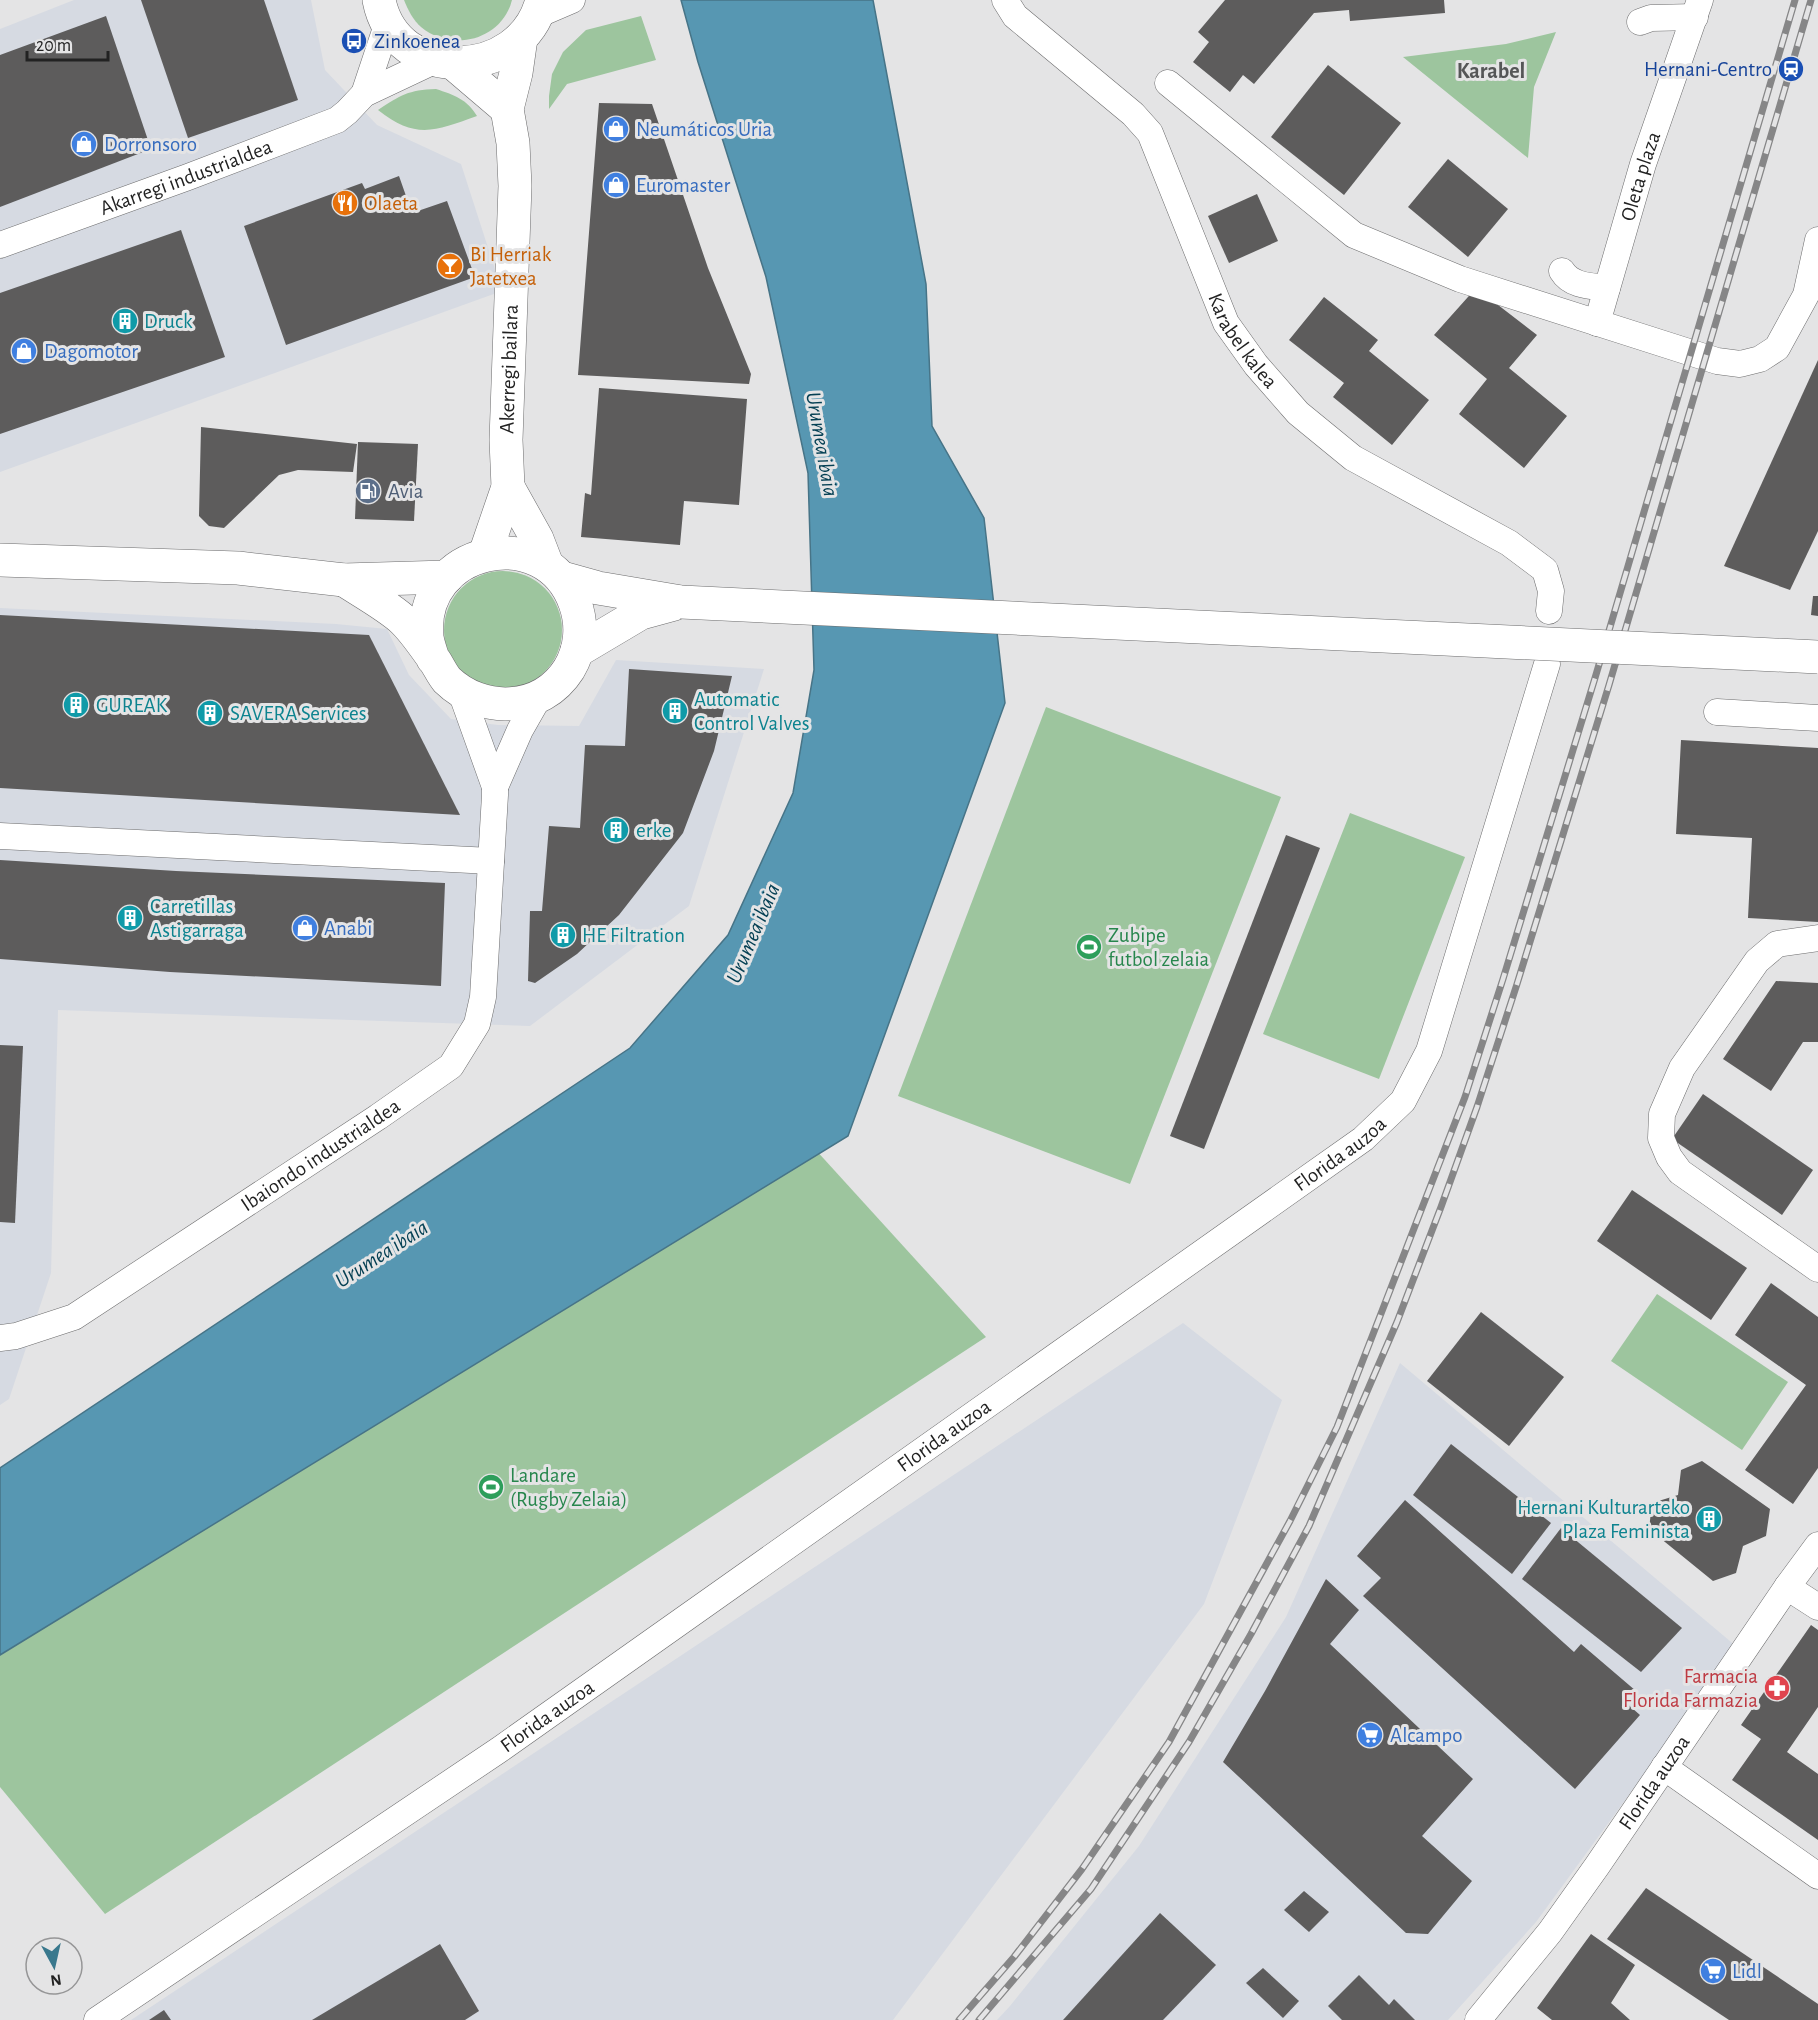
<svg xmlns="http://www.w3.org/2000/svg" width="1818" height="2020" viewBox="0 0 1818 2020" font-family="'Alegreya Sans',sans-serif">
<rect width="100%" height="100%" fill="#e4e4e5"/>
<g fill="#d6dae2">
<path d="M74 0H311L325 70 377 125 461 164 502 291 0 472V29Z"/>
<path d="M0 608 336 624 387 629 409 675 451 719 498 725 579 726 616 660 764 669 689 906 530 1026 58 1010 51 1273 9 1399 0 1405Z"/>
<path d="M1183 1323 1282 1400 1204 1604 893 2020H131Z"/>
<path d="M1400 1363 1737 1647 1536 1922 1448 2020H997L1010 2006 1139 1846 1286 1617Z"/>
</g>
<g fill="#9dc59e">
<path d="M404 0H512C502 40 452 53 421 27 413 20 408 10 404 0Z"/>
<path d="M641 16 656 60 567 84 549 109V96L552 74 563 52 586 30Z"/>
<path d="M1556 32 1534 87 1528 158 1403 57 1506 44Z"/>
<path d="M436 89C454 95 467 99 477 116 435 131 416 140 378 110 401 95 408 90 436 89Z"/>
<circle cx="503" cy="630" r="59"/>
<path d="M1046 707 1281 797 1130 1184 898 1096Z"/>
<path d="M1350 813 1465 857 1379 1079 1263 1034Z"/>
<path d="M784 1115 986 1337 105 1914 0 1787V1638Z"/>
<path d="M1657 1294 1788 1382 1742 1450 1611 1361Z"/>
</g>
<path fill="#5797b2" stroke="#477487" stroke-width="1.5" d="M681 0H873L926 284 932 426 984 518 1005 703 848 1136 0 1655V1468L630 1048 728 935 793 793 814 670 808 473 766 277 698 62Z"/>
<g fill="#5d5c5c">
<path d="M141 0H264L298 100 188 138Z"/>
<path d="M1225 0H1444L1445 13 1350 21 1349 10 1314 13 1254 84 1243 75 1230 92 1193 62 1209 42 1198 32Z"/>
<path d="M106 16 151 149 0 207V55Z"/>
<path d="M1328 65 1401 123 1344 195 1271 137Z"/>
<path d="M599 103 652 104 708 268 751 374 749 384 578 375Z"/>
<path d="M1448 159 1508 209 1468 257 1408 207Z"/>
<path d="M399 176 412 213 447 201 475 277 286 345 244 226 362 183 365 189Z"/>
<path d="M1257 194 1278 241 1229 263 1208 216Z"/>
<path d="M181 230 225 357 0 434V293Z"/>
<path d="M1476 288 1537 335 1509 368 1567 416 1524 468 1459 414 1487 379 1434 335Z"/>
<path d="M1324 297 1378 340 1369 351 1429 400 1392 445 1333 397 1344 383 1289 340Z"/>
<path d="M1818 360V531L1790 590 1724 566Z"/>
<path d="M599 388 747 399 739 505 684 501 680 545 581 537 585 493 591 495Z"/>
<path d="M201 427 357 444 353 472 298 470 279 475 224 528 209 526 199 516Z"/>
<path d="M358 442 418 444 414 521 355 519Z"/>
<path d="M1813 596H1818V616L1811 615Z"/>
<path d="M0 615 369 635 460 815 0 788Z"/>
<path d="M629 669 732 676 714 751 683 833 619 915 577 954 535 983 528 981 530 911H542L549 826 580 828 585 745 625 746Z"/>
<path d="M1681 740 1818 748V922L1748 918 1752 838 1676 834Z"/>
<path d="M1286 835 1320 848 1204 1149 1170 1136Z"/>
<path d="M0 860 176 871 445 883 441 986 170 972 0 959Z"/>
<path d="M1776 981 1818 983V1042H1803L1771 1091 1723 1059Z"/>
<path d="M0 1045 23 1046 15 1223 0 1222Z"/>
<path d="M1703 1094 1813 1170 1782 1215 1672 1139Z"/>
<path d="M1632 1190 1747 1268 1711 1320 1597 1241Z"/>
<path d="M1771 1283 1818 1317V1468L1793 1504 1745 1470 1806 1385 1735 1335Z"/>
<path d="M1481 1312 1564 1377 1509 1446 1427 1381Z"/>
<path d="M1451 1444 1551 1523 1512 1574 1413 1495Z"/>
<path d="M1702 1461 1770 1509 1766 1536 1743 1546 1736 1573 1713 1581 1649 1529 1652 1503 1678 1495 1681 1470Z"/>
<path d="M1405 1500 1574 1652 1581 1644 1636 1691 1624 1701 1640 1715 1575 1789 1363 1596 1381 1578 1357 1556Z"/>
<path d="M1561 1528 1682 1628 1641 1672 1522 1579Z"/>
<path d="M1326 1579 1359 1610 1330 1644 1473 1779 1422 1836 1472 1881 1428 1934 1406 1933 1223 1762 1265 1691Z"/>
<path d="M1811 1625 1818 1630V1707L1787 1752 1818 1774V1840L1732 1780 1761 1739 1741 1725Z"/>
<path d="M1646 1888 1818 2004V2020H1729L1607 1939Z"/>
<path d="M1304 1891 1329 1912 1309 1932 1284 1910Z"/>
<path d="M1160 1913 1216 1965 1163 2020H1063Z"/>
<path d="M1591 1934 1635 1965 1611 2003 1630 2020H1552L1537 2008Z"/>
<path d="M440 1944 479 2011 465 2020H312Z"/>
<path d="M1263 1968 1299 2001 1283 2018 1246 1983Z"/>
<path d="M1359 1975 1389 2005 1394 1999 1415 2020H1342L1328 2006Z"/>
<path d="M164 2010 171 2020H149Z"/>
</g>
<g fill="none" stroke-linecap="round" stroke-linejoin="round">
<g stroke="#6c6c6d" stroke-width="27">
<g id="street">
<path id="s1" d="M1005 0 1015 16 1133 114 1150 133 1226 323 1256 365 1298 413 1353 458 1509 543 1545 570 1551 591 1549 611"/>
<path d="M537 15 572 0"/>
<path d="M1640 22 1651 18 1695 17"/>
<path d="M1168 83 1354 235 1460 279 1717 361 1740 364 1760 359 1777 348 1806 295 1818 240"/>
<path d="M364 94 388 22"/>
<path id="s2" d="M0 245 188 177 337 120 347 112 364 94 436 60"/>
<path d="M1562 271C1571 286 1591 286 1607 288"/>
<path id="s3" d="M1597 323 1643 164 1700 0"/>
<path d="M1717 712 1818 718"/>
<path d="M495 787 520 730 540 695"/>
<path d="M0 836 491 861"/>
<path d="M1818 938 1777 944 1757 961 1682 1068 1662 1114 1661 1138 1669 1157 1680 1172 1818 1269"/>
<path id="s4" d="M0 1338 16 1336 74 1317 378 1117 451 1066 477 1024 483 997 495 795V787L461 692"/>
<path d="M1787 1587 1818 1607"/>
<path d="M1664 1767 1818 1876"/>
<path id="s5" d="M97 2020 499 1750 1363 1139 1403 1101 1429 1051 1547 664"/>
<path id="s6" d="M1478 2020 1550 1932 1597 1866 1787 1587 1818 1545"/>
</g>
</g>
<g stroke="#6c6c6d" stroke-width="34">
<g id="secondary">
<path d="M379 0C395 84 521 83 542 0"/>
<path d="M453 63 507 109"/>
<path d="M508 487 537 539 547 565"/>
<path id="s7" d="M485 554 508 487 506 440 515 186 513 143 507 109 516 73 521 38"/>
<path d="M0 560 238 568 344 580 447 577"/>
<path d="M562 578 598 588 681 602"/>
<path d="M344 580C361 591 391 608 404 621 415 632 426 648 435 661 439 667 442 674 447 680 482 714 541 713 569 669 581 649 583 625 575 603 545 519 418 548 427 637 428 644 431 652 433 659"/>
<path d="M577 651 641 613 674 604"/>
</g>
</g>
<use href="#street" stroke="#fff" stroke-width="26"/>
<use href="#secondary" stroke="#fff" stroke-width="33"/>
<g stroke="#868687" stroke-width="7">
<g id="rail">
<path d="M959 2020 1014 1957 1082 1869 1169 1742 1290 1521 1337 1427 1465 1097 1503 979 1595 678 1795 0"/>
<path d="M979 2020 1091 1889 1189 1742 1251 1634 1309 1526 1397 1322 1441 1207 1477 1107 1517 984 1609 685 1811 0"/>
</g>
</g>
<use href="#rail" stroke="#e4e4e5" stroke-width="4.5" stroke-dasharray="14" stroke-linecap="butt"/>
<g stroke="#6c6c6d" stroke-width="34" stroke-linecap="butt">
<path id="secondary-bridge" d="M681 602 1818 657"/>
</g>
<use href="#secondary-bridge" stroke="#fff" stroke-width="33"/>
</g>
<defs>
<g id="bus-disc" transform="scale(1.35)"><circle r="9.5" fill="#1a4fb4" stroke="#e4e4e5"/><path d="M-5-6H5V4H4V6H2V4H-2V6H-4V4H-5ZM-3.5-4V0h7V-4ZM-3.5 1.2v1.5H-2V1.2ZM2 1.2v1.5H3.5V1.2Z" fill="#fff"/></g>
<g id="station-disc" transform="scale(1.35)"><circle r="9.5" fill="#1a4fb4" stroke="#e4e4e5"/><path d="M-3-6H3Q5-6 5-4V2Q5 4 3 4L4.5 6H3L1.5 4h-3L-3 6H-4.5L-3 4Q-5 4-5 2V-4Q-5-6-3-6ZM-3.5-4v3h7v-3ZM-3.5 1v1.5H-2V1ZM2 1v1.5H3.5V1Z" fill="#fff"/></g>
<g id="shop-disc" transform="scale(1.35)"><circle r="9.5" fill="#3f7fe0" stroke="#e4e4e5"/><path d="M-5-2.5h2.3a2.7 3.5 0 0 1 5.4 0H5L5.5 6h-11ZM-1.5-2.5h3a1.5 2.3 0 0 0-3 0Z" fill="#fff"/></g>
<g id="restaurant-disc" transform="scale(1.35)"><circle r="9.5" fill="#e8710a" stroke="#e4e4e5"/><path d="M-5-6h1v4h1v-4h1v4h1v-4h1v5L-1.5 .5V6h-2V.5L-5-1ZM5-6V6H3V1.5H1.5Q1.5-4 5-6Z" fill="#fff"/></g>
<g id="bar-disc" transform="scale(1.35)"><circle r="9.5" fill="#e8710a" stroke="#e4e4e5"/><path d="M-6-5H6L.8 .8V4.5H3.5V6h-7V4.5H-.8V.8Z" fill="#fff"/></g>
<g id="building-disc" transform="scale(1.35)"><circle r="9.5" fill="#0f9aa8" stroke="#e4e4e5"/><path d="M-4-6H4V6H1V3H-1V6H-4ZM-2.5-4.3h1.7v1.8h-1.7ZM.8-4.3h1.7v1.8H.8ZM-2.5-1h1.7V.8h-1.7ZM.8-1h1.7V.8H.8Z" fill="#fff"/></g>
<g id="fuel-disc" transform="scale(1.35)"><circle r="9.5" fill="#5c6f8a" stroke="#e4e4e5"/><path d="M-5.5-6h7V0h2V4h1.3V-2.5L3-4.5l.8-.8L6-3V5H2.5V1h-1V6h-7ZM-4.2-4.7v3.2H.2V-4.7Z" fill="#fff"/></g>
<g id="stadium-disc" transform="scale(1.35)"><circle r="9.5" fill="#2e9e5b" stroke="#e4e4e5"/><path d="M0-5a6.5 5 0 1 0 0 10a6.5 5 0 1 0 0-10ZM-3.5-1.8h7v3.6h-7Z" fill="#fff"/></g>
<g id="pharmacy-disc" transform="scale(1.35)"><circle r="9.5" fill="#e0444e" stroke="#e4e4e5"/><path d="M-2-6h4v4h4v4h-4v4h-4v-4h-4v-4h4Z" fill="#fff"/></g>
<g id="supermarket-disc" transform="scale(1.35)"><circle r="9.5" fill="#3f7fe0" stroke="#e4e4e5"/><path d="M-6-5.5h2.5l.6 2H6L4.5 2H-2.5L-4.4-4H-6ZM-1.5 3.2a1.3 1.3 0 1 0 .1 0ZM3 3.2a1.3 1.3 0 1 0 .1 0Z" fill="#fff"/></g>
</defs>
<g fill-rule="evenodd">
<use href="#bus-disc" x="354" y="41"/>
<use href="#station-disc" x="1791" y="69"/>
<use href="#shop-disc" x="616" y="129"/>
<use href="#shop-disc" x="84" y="144"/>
<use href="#shop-disc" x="616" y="185"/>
<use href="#restaurant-disc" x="345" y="203"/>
<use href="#bar-disc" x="450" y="266"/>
<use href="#building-disc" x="125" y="321"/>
<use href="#shop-disc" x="24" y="351"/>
<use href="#fuel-disc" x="368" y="491"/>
<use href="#building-disc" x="76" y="705"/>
<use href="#building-disc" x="675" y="711"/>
<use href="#building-disc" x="210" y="713"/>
<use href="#building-disc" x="616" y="830"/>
<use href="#building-disc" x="130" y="918"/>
<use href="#shop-disc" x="305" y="928"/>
<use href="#building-disc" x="563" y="935"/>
<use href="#stadium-disc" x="1089" y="947"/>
<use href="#stadium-disc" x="491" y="1487"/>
<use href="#building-disc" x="1709" y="1519"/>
<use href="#pharmacy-disc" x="1777" y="1688"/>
<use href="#supermarket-disc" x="1370" y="1735"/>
<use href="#supermarket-disc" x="1713" y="1971"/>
</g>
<g text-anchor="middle" stroke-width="6" stroke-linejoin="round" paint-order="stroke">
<g font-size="21" fill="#164399" stroke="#e4e4e5" text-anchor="start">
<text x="374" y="48">Zinkoenea</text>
<text x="1772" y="76" text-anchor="end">Hernani-Centro</text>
</g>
<g font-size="21" fill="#366cbe" stroke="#e4e4e5" text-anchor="start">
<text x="636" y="136">Neumáticos Uria</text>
<text x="104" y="151">Dorronsoro</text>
<text x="636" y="192">Euromaster</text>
<text x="44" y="358">Dagomotor</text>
<text x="324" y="935">Anabi</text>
<text x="1390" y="1742">Alcampo</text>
<text x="1732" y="1978">Lidl</text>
</g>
<g font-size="21" fill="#222" stroke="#e4e4e5">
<text dy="7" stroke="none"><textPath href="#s3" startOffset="153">Oleta plaza</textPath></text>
<text dy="7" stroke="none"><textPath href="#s2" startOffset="198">Akarregi industrialdea</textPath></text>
<text dy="7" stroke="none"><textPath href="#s1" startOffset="426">Karabel kalea</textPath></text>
<text dy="7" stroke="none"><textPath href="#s7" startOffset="189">Akerregi bailara</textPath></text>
<text dy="7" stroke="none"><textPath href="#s5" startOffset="1515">Florida auzoa</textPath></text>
<text dy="7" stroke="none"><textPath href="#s4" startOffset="372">Ibaiondo industrialdea</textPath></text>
<text dy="7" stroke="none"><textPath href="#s5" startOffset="1029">Florida auzoa</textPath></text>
<text dy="7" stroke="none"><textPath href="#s5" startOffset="543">Florida auzoa</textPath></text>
<text dy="7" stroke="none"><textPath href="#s6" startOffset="296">Florida auzoa</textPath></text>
</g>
<g font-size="21" fill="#c56008" stroke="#e4e4e5" text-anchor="start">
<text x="364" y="210">Olaeta</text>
<text x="470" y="261">Bi Herriak<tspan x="470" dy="24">Jatetxea</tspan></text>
</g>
<g font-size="21" fill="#0d838f" stroke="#e4e4e5" text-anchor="start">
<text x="144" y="328">Druck</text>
<text x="694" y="706">Automatic<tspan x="694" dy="24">Control Valves</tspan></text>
<text x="96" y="712">GUREAK</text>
<text x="230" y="720">SAVERA Services</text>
<text x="636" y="837">erke</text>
<text x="150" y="913">Carretillas<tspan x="150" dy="24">Astigarraga</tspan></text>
<text x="582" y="942">HE Filtration</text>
<text x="1690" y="1514" text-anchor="end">Hernani Kulturarteko<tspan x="1690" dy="24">Plaza Feminista</tspan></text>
</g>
<g font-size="21" fill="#4e5e75" stroke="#e4e4e5" text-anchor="start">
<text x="388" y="498">Avia</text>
</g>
<g font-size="21" fill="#27864d" stroke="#e4e4e5" text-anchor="start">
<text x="1108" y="942">Zubipe<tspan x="1108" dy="24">futbol zelaia</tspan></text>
<text x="510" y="1482">Landare<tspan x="510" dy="24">(Rugby Zelaia)</tspan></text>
</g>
<g font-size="21" fill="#be3a42" stroke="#e4e4e5" text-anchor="end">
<text x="1758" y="1683">Farmacia<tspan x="1758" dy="24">Florida Farmazia</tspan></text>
</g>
<g font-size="22" font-weight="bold" fill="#555657" stroke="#e4e4e5">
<text x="1491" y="78">Karabel</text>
</g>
<g font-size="22" font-style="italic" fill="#054054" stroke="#e4e4e5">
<text transform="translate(823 444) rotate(80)" y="8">Urumea ibaia</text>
<text transform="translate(752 933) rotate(-67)" y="8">Urumea ibaia</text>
<text transform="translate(381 1253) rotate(-33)" y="8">Urumea ibaia</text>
</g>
</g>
<g transform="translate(54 1966) rotate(172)"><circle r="28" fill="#e4e4e5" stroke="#969697" stroke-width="1.5"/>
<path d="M0-4.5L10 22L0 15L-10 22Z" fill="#39788d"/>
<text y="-9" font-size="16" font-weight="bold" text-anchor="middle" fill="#222222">N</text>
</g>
<path d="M27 51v9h81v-9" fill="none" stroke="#222222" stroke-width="3"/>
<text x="36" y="51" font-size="18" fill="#222222" stroke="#e4e4e5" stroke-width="4.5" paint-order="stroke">20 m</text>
</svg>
